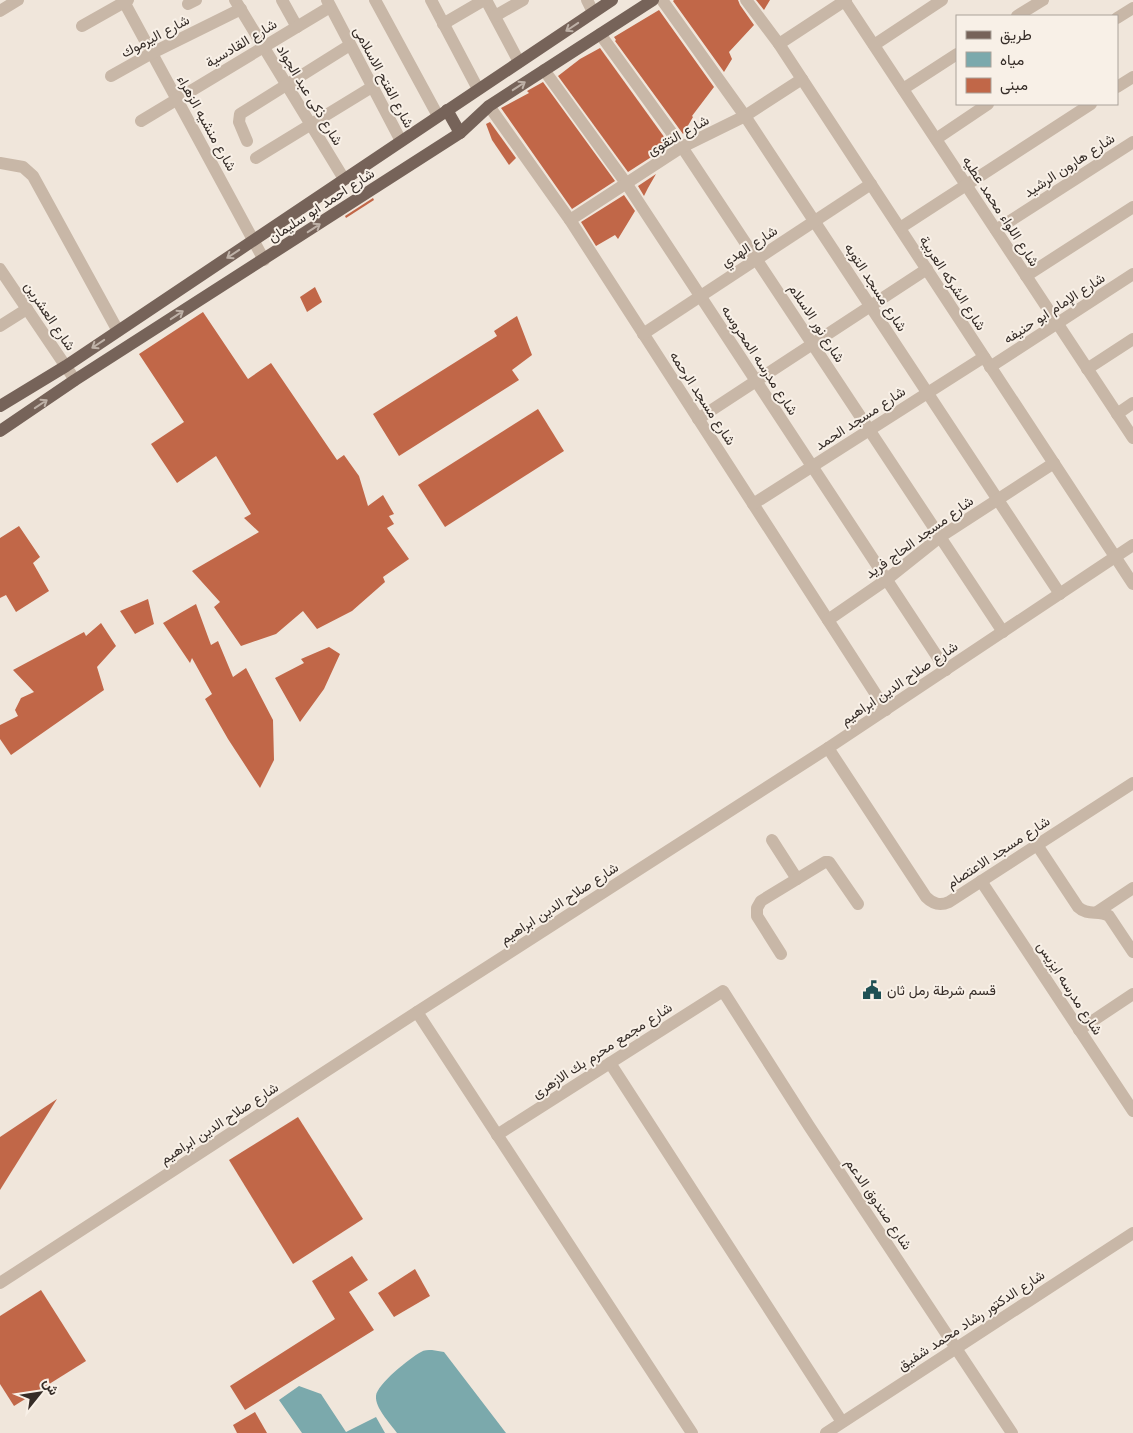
<svg xmlns="http://www.w3.org/2000/svg" width="1133" height="1433" viewBox="0 0 1133 1433" font-family="Helvetica,Vazirmatn,sans-serif">
<rect width="100%" height="100%" fill="#f0e6db"/>
<g fill="#7ba9ac">
<path d="M432 1350 444 1352 506 1433H397C390 1423 375 1408 376 1396 377 1384 410 1358 421 1352 424 1350 428 1350 432 1350Z"/>
<path d="M299 1386 321 1394 346 1432 376 1417 385 1433H302L279 1400Z"/>
</g>
<g fill="#c16748">
<path d="M674 0H738L740 5 754 25 729 52 732 59 724 72 673 1Z"/>
<path d="M756 0H770L764 10Z"/>
<path d="M659 10 714 87 692 116 693 117 683 134 615 41 616 40 614 37Z"/>
<path d="M600 48 670 145 628 172 558 76 580 59Z"/>
<path d="M543 82 615 181 572 209 501 108 529 93 527 91Z"/>
<path d="M490 122 516 158 509 165 492 140 486 124Z"/>
<path d="M656 174 648 188 644 196 638 186Z"/>
<path d="M624 195 635 211 618 239 615 235 596 246 581 222Z"/>
<path d="M373 198 374 200 346 218 345 216Z"/>
<path d="M315 287 322 302 307 312 300 297Z"/>
<path d="M203 312 248 379 271 363 337 460 344 455 359 476 368 506 383 495 394 514 389 516 394 524 387 528 409 559 383 577 385 582 352 611 317 629 303 611 276 634 241 646 214 607 220 602 192 571 259 532 244 518 251 514 216 456 177 483 151 444 184 422 139 354Z"/>
<path d="M517 316 532 355 512 370 519 380 399 456 373 414 497 336 494 331Z"/>
<path d="M538 409 564 451 445 527 418 485Z"/>
<path d="M19 526 40 557 33 563 49 591 16 612 6 595 0 598V538Z"/>
<path d="M148 599 154 624 135 634 120 611Z"/>
<path d="M196 604 211 645 218 641 233 677 246 668 273 720 274 760 260 788 228 739 205 699 212 694 192 658 190 663 163 623Z"/>
<path d="M101 623 116 646 97 667 104 690 11 755 0 739V725L18 716 15 710 21 698 34 692 13 670 84 632 86 636Z"/>
<path d="M329 647 340 654 324 689 300 722 275 678 304 663 301 659Z"/>
<path d="M57 1099 0 1190V1137Z"/>
<path d="M298 1117 363 1219 293 1264 229 1160Z"/>
<path d="M352 1256 368 1280 349 1292 374 1330 245 1410 230 1386 335 1319 312 1281Z"/>
<path d="M415 1269 430 1296 394 1317 378 1293Z"/>
<path d="M41 1290 86 1361 14 1406 0 1384V1316Z"/>
<path d="M255 1412 267 1433H237L233 1425Z"/>
</g>
<g fill="none" stroke-linecap="round" stroke-linejoin="round">
<g stroke="#c8b7a7" stroke-width="12">
<path d="M123 0 264 260"/>
<path d="M235 0 344 179"/>
<path d="M282 0 297 27"/>
<path d="M327 0 401 141"/>
<path d="M375 0 438 116"/>
<path d="M431 0 478 89"/>
<path d="M486 0 519 62"/>
<path d="M587 0 593 12"/>
<path d="M662 0 745 116 1060 594"/>
<path d="M746 0 779 44 1133 584"/>
<path d="M844 0 1133 438"/>
<path d="M188 4 196 0"/>
<path d="M0 11 18 0"/>
<path d="M495 16 523 0"/>
<path d="M1017 16 1043 0"/>
<path d="M1117 18 1133 8"/>
<path d="M443 24 484 0"/>
<path d="M82 26 128 0"/>
<path d="M600 34 682 147 1003 632"/>
<path d="M779 44 846 0"/>
<path d="M874 45 942 0"/>
<path d="M544 70 626 183 946 670"/>
<path d="M111 76 152 53 241 9"/>
<path d="M1117 87 1133 77"/>
<path d="M903 89 957 54"/>
<path d="M489 106 570 220 886 710"/>
<path d="M141 121 330 7"/>
<path d="M936 139 988 104"/>
<path d="M247 141 239 122 240 114 350 45"/>
<path d="M256 158 372 87"/>
<path d="M0 163 23 167 33 176 118 331"/>
<path d="M570 220 682 147 745 116 802 79"/>
<path d="M900 228 1091 104"/>
<path d="M996 230 1133 142"/>
<path d="M0 269 75 380"/>
<path d="M1026 276 1133 207"/>
<path d="M0 326 27 309"/>
<path d="M643 334 871 184"/>
<path d="M990 367 1133 274"/>
<path d="M1087 369 1133 339"/>
<path d="M1117 414 1133 403"/>
<path d="M698 419 927 269"/>
<path d="M753 504 984 357"/>
<path d="M828 620 886 580 940 537 1054 463"/>
<path d="M828 748 926 897C933 904 940 906 949 902L1133 783"/>
<path d="M772 840 797 879"/>
<path d="M1037 845 1078 907C1087 916 1099 910 1109 916L1133 952"/>
<path d="M981 881 1133 1111"/>
<path d="M1097 912 1133 888"/>
<path d="M781 954 757 916V908L761 901 825 862H829L858 904"/>
<path d="M417 1012 692 1433"/>
<path d="M1079 1030 1133 994"/>
<path d="M610 1063 842 1422"/>
<path d="M497 1135 723 991 809 1126 1012 1433"/>
<path d="M0 1283 417 1012 828 748 1133 545"/>
<path d="M826 1433 1133 1233"/>
</g>
<g stroke="#766359" stroke-width="12">
<path d="M447 110 460 133"/>
<path d="M0 406 66 366 612 0"/>
<path d="M0 431 75 380 460 133 489 106 653 0"/>
</g>
</g>
<defs><path id="oneway-shaft" d="M-6 0H5M1.5-3L5.5 0L1.5 3" fill="none" stroke-width="1.6" stroke-linecap="round" stroke-linejoin="round" transform="scale(1.25)"/></defs>
<g stroke="#beb1a7">
<use href="#oneway-shaft" transform="translate(572 27) rotate(146)"/>
<use href="#oneway-shaft" transform="translate(519 86) rotate(-33)"/>
<use href="#oneway-shaft" transform="translate(314 228) rotate(-33)"/>
<use href="#oneway-shaft" transform="translate(233 254) rotate(146)"/>
<use href="#oneway-shaft" transform="translate(177 315) rotate(-33)"/>
<use href="#oneway-shaft" transform="translate(98 344) rotate(146)"/>
<use href="#oneway-shaft" transform="translate(41 404) rotate(-34)"/>
</g>
<defs>
<g id="civic-bare" transform="scale(1.5)"><path d="M-.6-6.5H3V-4.5H.6V-3L4-1V1h2V6H-6V1h2V-1L-.6-3ZM-1.2 2.5V6h2.4V2.5Z" fill="#1f5054" stroke="#f8f0e7" stroke-width="2.5" paint-order="stroke"/></g>
</defs>
<g fill-rule="evenodd">
<use href="#civic-bare" x="872" y="990"/>
</g>
<g text-anchor="middle" stroke-width="4" stroke-linejoin="round" paint-order="stroke">
<g font-size="14" fill="#352c27" stroke="#f8f0e7">
<text transform="translate(155 36) rotate(-28)" y="5">شارع اليرموك</text>
<text transform="translate(241 43) rotate(-31)" y="5">شارع القادسية</text>
<text transform="translate(384 77) rotate(62)" y="5">شارع الفتح الاسلامى</text>
<text transform="translate(310 95) rotate(59)" y="5">شارع ذكى عبد الجواد</text>
<text transform="translate(207 123) rotate(61)" y="5">شارع منشيه الزهراء</text>
<text transform="translate(678 135) rotate(-29)" y="5">شارع التقوى</text>
<text transform="translate(1069 165) rotate(-33)" y="5">شارع هارون الرشيد</text>
<text transform="translate(321 205) rotate(-33)" y="5">شارع احمد ابو سليمان</text>
<text transform="translate(1001 211) rotate(57)" y="5">شارع اللواء محمد عطيه</text>
<text transform="translate(749 246) rotate(-33)" y="5">شارع الهدي</text>
<text transform="translate(953 283) rotate(57)" y="5">شارع الشركه العربية</text>
<text transform="translate(876 287) rotate(57)" y="5">شارع مسجد التوبه</text>
<text transform="translate(1054 308) rotate(-33)" y="5">شارع الإمام ابو حنيفه</text>
<text transform="translate(50 316) rotate(56)" y="5">شارع العشرين</text>
<text transform="translate(817 323) rotate(57)" y="5">شارع نور الاسلام</text>
<text transform="translate(760 360) rotate(57)" y="5">شارع مدرسه المحروسه</text>
<text transform="translate(703 398) rotate(57)" y="5">شارع مسجد الرحمه</text>
<text transform="translate(860 418) rotate(-33)" y="5">شارع مسجد الحمد</text>
<text transform="translate(919 537) rotate(-36)" y="5">شارع مسجد الحاج فريد</text>
<text transform="translate(899 683) rotate(-34)" y="5">شارع صلاح الدين ابراهيم</text>
<text transform="translate(998 852) rotate(-33)" y="5">شارع مسجد الاعتصام</text>
<text transform="translate(559 903) rotate(-33)" y="5">شارع صلاح الدين ابراهيم</text>
<text transform="translate(1070 988) rotate(57)" y="5">شارع مدرسه ايزيس</text>
<text transform="translate(602 1050) rotate(-33)" y="5">شارع مجمع محرم بك الازهرى</text>
<text transform="translate(219 1123) rotate(-33)" y="5">شارع صلاح الدين ابراهيم</text>
<text transform="translate(879 1204) rotate(56)" y="5">شارع صندوق الدعم</text>
<text transform="translate(971 1320) rotate(-33)" y="5">شارع الدكتور رشاد محمد شفيق</text>
</g>
<g font-size="14" fill="#352c27" stroke="#f8f0e7" text-anchor="start">
<text x="887" y="995">قسم شرطة رمل ثان</text>
</g>
</g>
<rect x="956" y="15" width="162" height="90" fill="#f8f0e7" stroke="#aaa29a"/>
<rect x="966" y="31" width="25" height="8" fill="#766359" stroke="#aaa29a"/>
<text x="1000" y="40" font-size="15" fill="#352c27">طريق</text>
<rect x="966" y="52" width="25" height="15" fill="#7ba9ac" stroke="#aaa29a"/>
<text x="1000" y="65" font-size="15" fill="#352c27">مياه</text>
<rect x="966" y="78" width="25" height="15" fill="#c16748" stroke="#aaa29a"/>
<text x="1000" y="90" font-size="15" fill="#352c27">مبنى</text>
<g transform="translate(40 1393) rotate(60)" stroke="#f8f0e7" stroke-width="4" paint-order="stroke">
<path d="M0-4L9 19L0 12L-9 19Z" fill="#352c27"/>
<text y="-8" font-size="14" font-weight="bold" text-anchor="middle" fill="#352c27">ش</text>
</g>
</svg>
